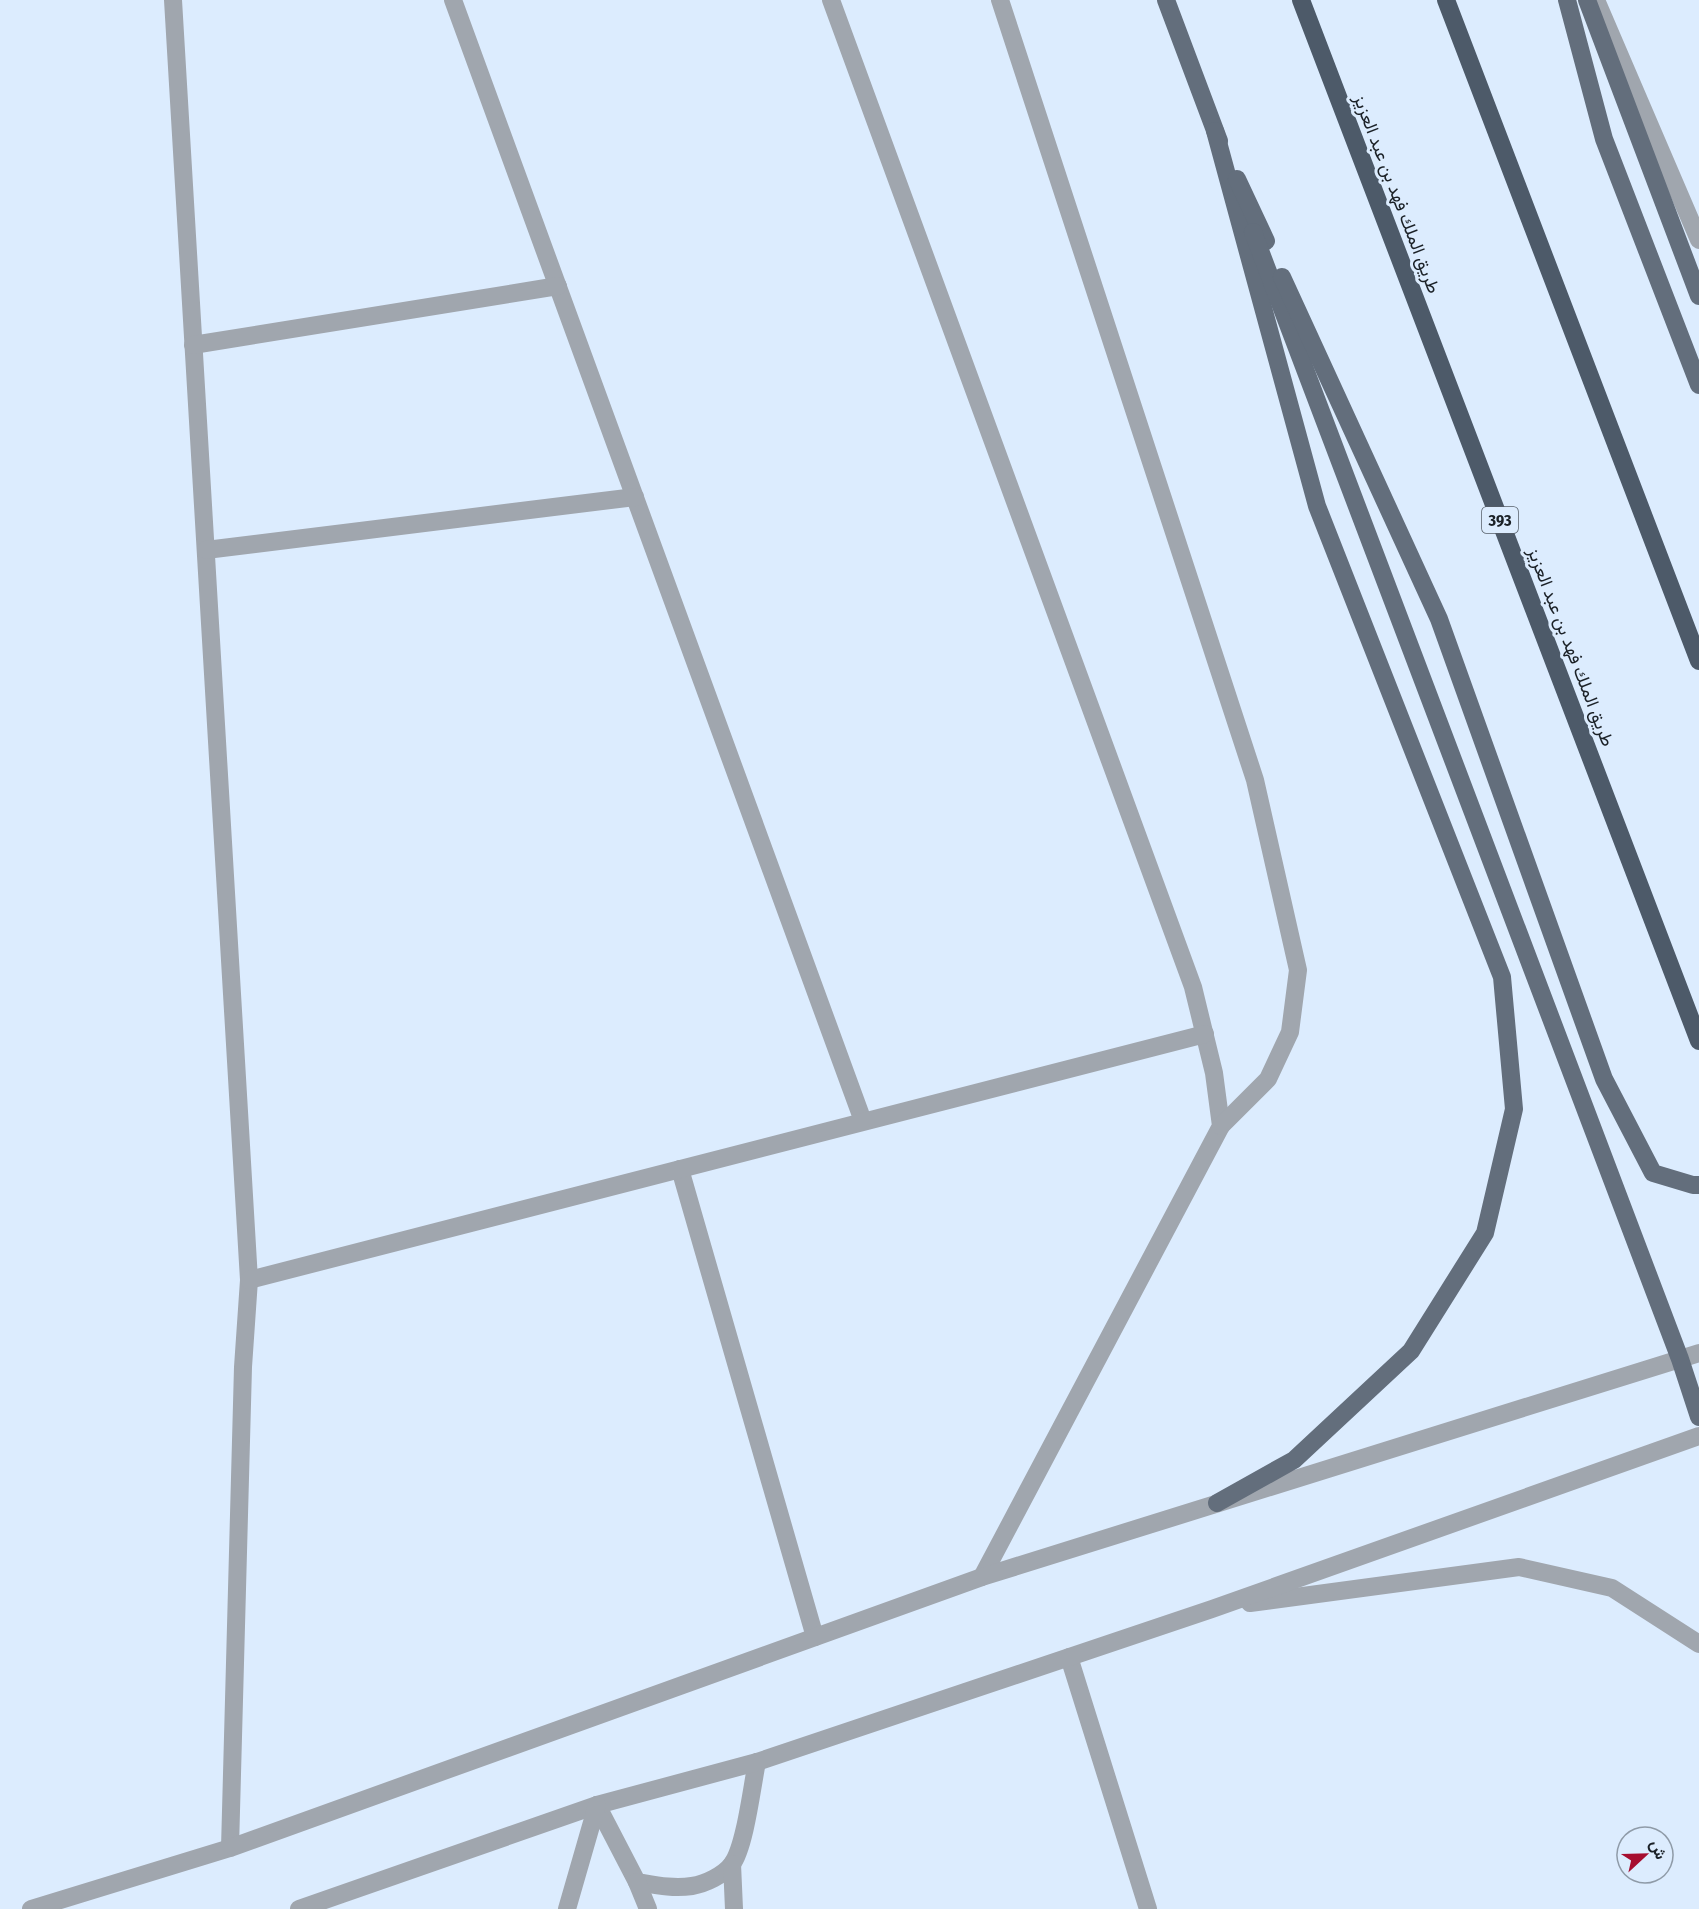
<svg xmlns="http://www.w3.org/2000/svg" width="1699" height="1909" viewBox="0 0 1699 1909" font-family="'Fira Sans Condensed',Vazirmatn,sans-serif">
<rect width="100%" height="100%" fill="#dcecfe"/>
<g fill="none" stroke-linecap="round" stroke-linejoin="round">
<g stroke="#a0a6ae" stroke-width="18">
<path d="M173 0 249 1280 243 1367 230 1848"/>
<path d="M453 0 863 1121"/>
<path d="M831 0 1193 987 1214 1073 1221 1126 982 1577"/>
<path d="M1000 0 1255 780 1298 970 1290 1032 1268 1079 1221 1126"/>
<path d="M1596 0 1699 240"/>
<path d="M193 345 558 286"/>
<path d="M206 550 635 497"/>
<path d="M680 1169 815 1637"/>
<path d="M249 1280 1205 1034"/>
<path d="M1250 1603 1519 1567 1612 1588 1699 1644"/>
<path d="M1069 1657 1148 1909"/>
<path d="M597 1805 637 1882C655 1885 673 1889 692 1886 705 1884 724 1875 732 1864 745 1847 752 1786 757 1762"/>
<path d="M732 1864 734 1909"/>
<path d="M637 1882 648 1909"/>
<path d="M31 1909 230 1848 982 1577 1699 1353"/>
<path d="M299 1909 597 1805 757 1762 1212 1609 1699 1436"/>
<path d="M567 1909 597 1805"/>
</g>
<g stroke="#636e7c" stroke-width="18">
<path d="M1166 0 1219 141"/>
<path d="M1567 0 1604 139 1699 385"/>
<path d="M1587 0 1699 296"/>
<path d="M1215 131 1317 506 1502 977 1514 1109 1485 1233 1411 1351 1294 1460 1217 1503"/>
<path d="M1237 179 1266 241"/>
<path d="M1253 232 1680 1359 1699 1417"/>
<path d="M1282 277 1439 619 1604 1079 1653 1173 1693 1185H1699"/>
</g>
<g stroke="#4d5a69" stroke-width="18">
<path d="M1301 0 1699 1041"/>
<path d="M1446 0 1699 661"/>
</g>
</g>
<g text-anchor="middle" stroke-width="6" stroke-linejoin="round" paint-order="stroke">
<rect fill="#dcecfe" stroke="#555e68" stroke-width="1.5" x="1482" y="507" width="36" height="26" rx="4.5"/>
<g font-size="16" font-weight="bold" fill="#1b2127">
<text x="1500" y="526">393</text>
</g>
<g font-size="18" fill="#1b2127" stroke="#dcecfe">
<text transform="translate(1397 194) rotate(69)" y="6">طريق الملك فهد بن عبد العزيز</text>
<text transform="translate(1571 647) rotate(69)" y="6">طريق الملك فهد بن عبد العزيز</text>
</g>
</g>
<g transform="translate(1645 1855) rotate(68)"><circle r="28" fill="#dcecfe" stroke="#8f9ba8" stroke-width="1.5"/>
<path d="M0-4.5L10 22L0 15L-10 22Z" fill="#a60d2f"/>
<text y="-9" font-size="16" font-weight="bold" text-anchor="middle" fill="#1b2127">ش</text>
</g>
</svg>
